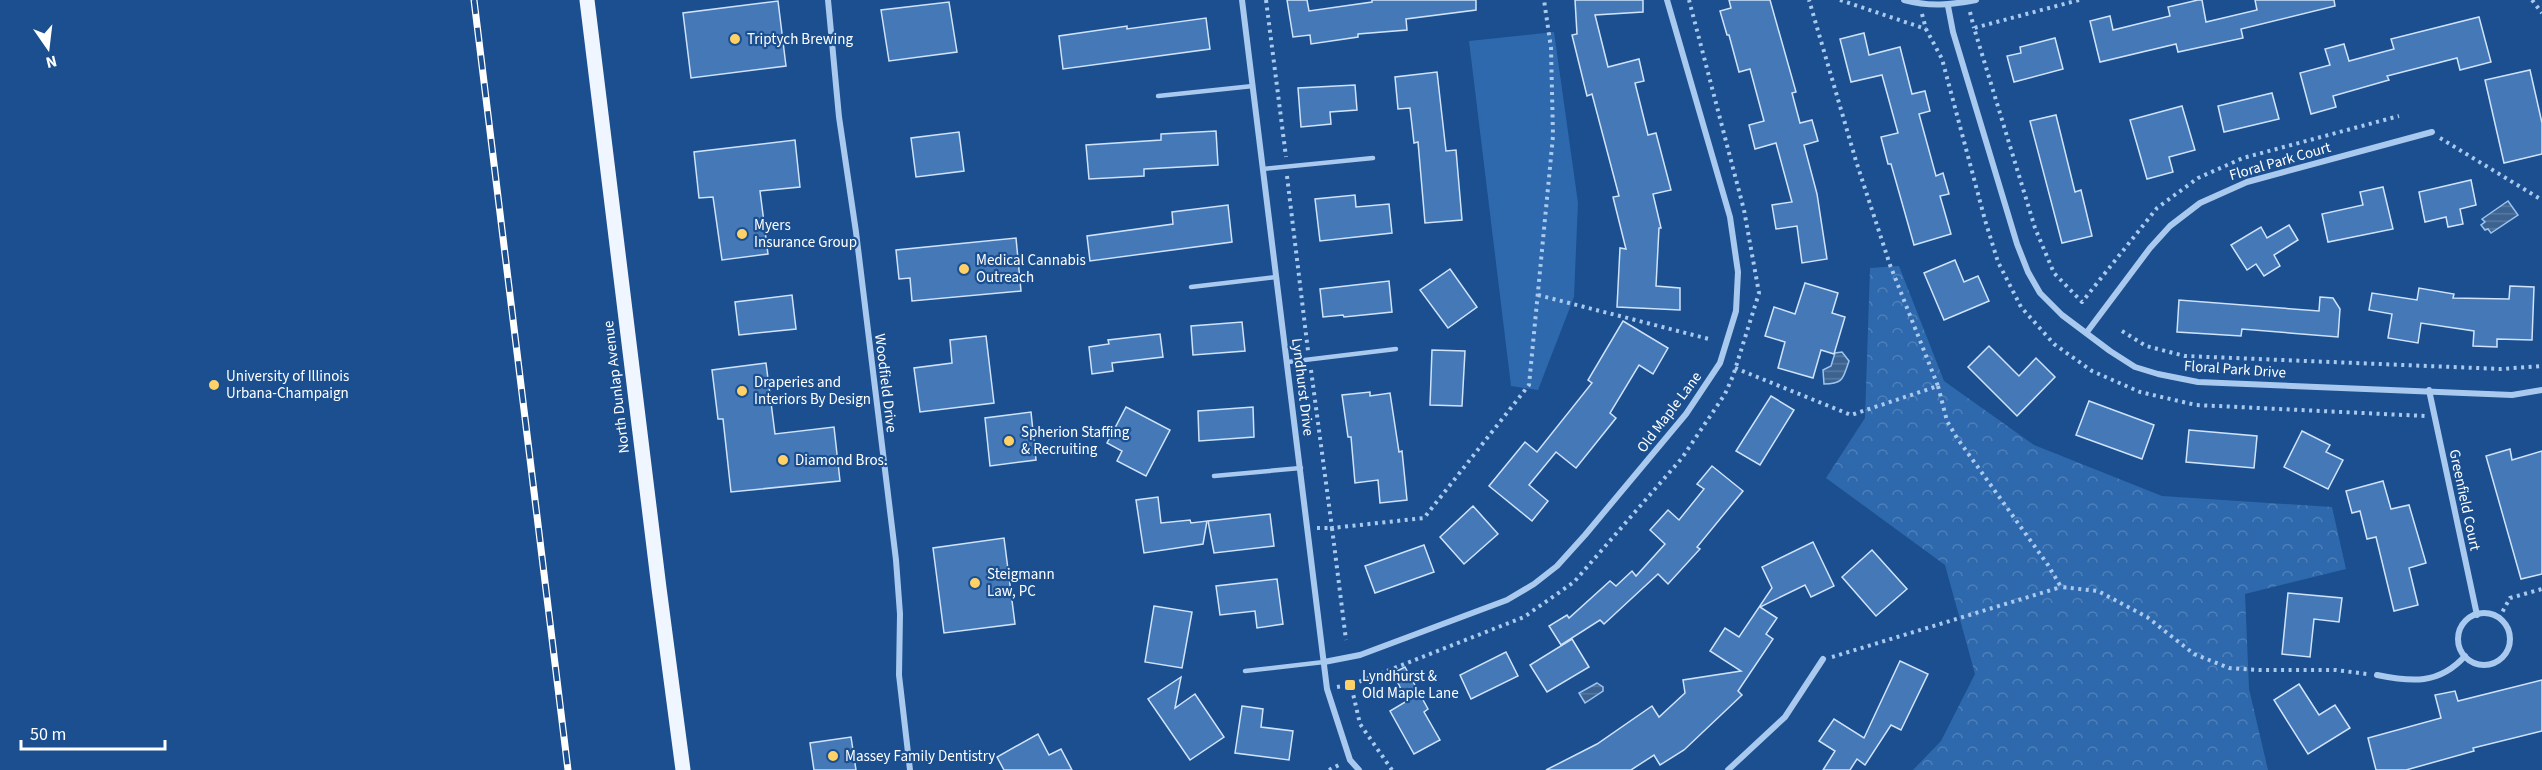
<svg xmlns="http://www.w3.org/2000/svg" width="2542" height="770" viewBox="0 0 2542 770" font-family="'Source Sans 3',sans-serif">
<defs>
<pattern id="park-crowns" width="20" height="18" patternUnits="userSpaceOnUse" patternTransform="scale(1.5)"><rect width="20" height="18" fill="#2e69ad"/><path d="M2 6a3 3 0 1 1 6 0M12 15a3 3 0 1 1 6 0" fill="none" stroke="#4d80b9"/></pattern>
<pattern id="water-rules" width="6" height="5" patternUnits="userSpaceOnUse" patternTransform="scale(1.5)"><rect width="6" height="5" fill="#3c6290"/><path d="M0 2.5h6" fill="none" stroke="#597aa1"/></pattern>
</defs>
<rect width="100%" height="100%" fill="#1b4f8f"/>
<path fill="#2e69ad" d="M1554 32 1578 203 1574 297 1538 390 1511 386 1469 41Z"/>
<path fill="url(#park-crowns)" d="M1899 266 1944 381 2034 445 2162 496 2332 507 2346 569 2245 594 2249 689 2268 770H1913L1941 741 1975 674 1945 565 1826 478 1865 418 1870 268Z"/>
<g fill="url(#water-rules)" stroke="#9cc4f0" stroke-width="1.5">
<path d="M2508 201 2518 215 2491 233 2488 229 2485 230 2481 225 2485 222 2482 219Z"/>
<path d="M1842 352 1849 361C1843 378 1844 384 1824 384L1823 370 1831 366 1835 353Z"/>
<path d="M1597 683 1603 687V691L1585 703 1579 693Z"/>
</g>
<g fill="#4478b7" stroke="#cfe3fa" stroke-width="1.5">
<path d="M1287 0H1307L1309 11 1372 2V0H1476V10L1406 19 1407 30 1358 34V37L1311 44 1310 35 1293 37Z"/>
<path d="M1575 0H1643V12L1595 15 1608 67 1639 59 1644 81 1635 83 1648 135 1656 133 1671 190 1653 194 1661 228H1659L1656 286 1680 288V310L1617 307 1620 248 1626 249 1613 197 1619 196 1592 94 1587 96 1572 35 1577 34Z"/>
<path d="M1729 0H1770L1796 92 1792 93 1800 123 1812 120 1818 141 1804 145 1817 194 1827 259 1802 263 1797 226 1776 229 1772 205 1792 202 1776 143 1755 149 1749 125 1764 121 1750 69 1739 72 1729 35H1727L1720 11 1731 8Z"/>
<path d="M2198 0H2202L2206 22 2257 10 2255 0H2334L2335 6 2241 29 2243 38 2178 52 2176 44 2100 62 2090 21 2110 16 2113 30 2170 16 2168 7Z"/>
<path d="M778 1 786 66 691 78 683 13Z"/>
<path d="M949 2 957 52 889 61 881 10Z"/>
<path d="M2479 17 2491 62 2460 70 2457 58 2387 76 2389 80 2333 96 2336 107 2311 114 2300 73 2330 65 2325 49 2344 44 2349 61 2394 49 2391 39Z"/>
<path d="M1206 18 1210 49 1063 69 1059 36 1127 26V29Z"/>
<path d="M1864 33 1869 55 1900 47 1912 94 1925 91 1930 111 1919 114 1936 176 1943 173 1949 194 1940 196 1951 234 1914 245 1891 164H1888L1881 137 1898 133 1882 75 1851 82 1840 39Z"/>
<path d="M2055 38 2063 69 2014 82 2007 56 2021 53 2020 47Z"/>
<path d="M2530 70 2542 123V154L2504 163 2485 80Z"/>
<path d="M1437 72 1446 151 1456 150 1462 220 1425 223 1418 142 1414 143 1410 108 1398 109 1395 77Z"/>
<path d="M1355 85 1357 110 1330 112 1331 124 1301 127 1298 88Z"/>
<path d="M2272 93 2279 119 2224 132 2218 106Z"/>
<path d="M2182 106 2195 150 2169 157 2173 172 2147 179 2130 120Z"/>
<path d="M2056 115 2075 192 2081 190 2092 236 2062 243 2030 121Z"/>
<path d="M1216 131 1218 165 1144 169V176L1089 179 1086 145 1161 140V134Z"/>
<path d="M959 132 964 171 916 177 911 138Z"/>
<path d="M795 140 800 187 760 191 768 254 722 260 713 197 699 198 694 152Z"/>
<path d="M2471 180 2476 205 2460 209 2463 224 2448 227 2446 217 2425 222 2419 192Z"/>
<path d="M2383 187 2393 229 2328 242 2322 214 2363 205 2360 192Z"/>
<path d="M1355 195 1356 207 1389 204 1392 233 1320 241 1315 199Z"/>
<path d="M1228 205 1232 242 1090 261 1087 236 1173 224 1172 212Z"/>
<path d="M2289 225 2298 240 2274 255 2280 266 2264 276 2256 264 2247 270 2231 245 2261 227 2267 238Z"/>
<path d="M1016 238 1021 291 912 301 910 278 899 279 896 250Z"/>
<path d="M1955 260 1964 282 1978 276 1989 301 1944 320 1924 273Z"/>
<path d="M1450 269 1477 307 1448 328 1420 290Z"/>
<path d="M1389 281 1392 312 1344 317 1343 315 1323 317 1320 289Z"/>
<path d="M1805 283 1838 293 1832 313 1845 317 1834 354 1821 350 1813 378 1778 368 1785 342 1765 336 1774 307 1795 314Z"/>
<path d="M2510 286 2534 287 2532 340 2497 339V347L2473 346 2474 331 2421 323 2418 343 2388 338 2392 314 2369 310 2372 293 2417 300 2419 288 2454 294 2453 298 2509 299Z"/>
<path d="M792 295 796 329 739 335 735 302Z"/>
<path d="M2320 297 2333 298 2340 309 2338 337 2242 329 2241 336 2177 332 2179 300 2319 311Z"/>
<path d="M1623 321 1668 348 1653 374 1639 365 1610 413 1616 418 1576 468 1556 452 1529 485 1548 501 1532 521 1489 486 1525 442 1537 452 1592 383 1588 380Z"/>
<path d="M1242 322 1245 351 1193 355 1191 326Z"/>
<path d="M1160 334 1163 357 1112 363 1113 371 1092 374 1089 347 1109 344 1108 340Z"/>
<path d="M986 336 994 403 920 412 914 368 952 363 950 340Z"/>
<path d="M1989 346 2019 376 2036 358 2055 377 2017 416 1968 367Z"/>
<path d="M1432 350 1465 351 1462 406 1430 405Z"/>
<path d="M766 363 775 434 834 427 840 481 731 492 723 419H718L712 370Z"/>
<path d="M1370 392V396L1390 393 1399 452 1402 451 1407 500 1380 503 1378 480 1355 483 1351 437H1348L1342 395Z"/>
<path d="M1771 396 1794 410 1760 465 1736 451Z"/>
<path d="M2089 401 2154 425 2142 459 2076 435Z"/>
<path d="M1126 407 1170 430 1146 476 1117 461 1122 451 1107 443Z"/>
<path d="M1253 407 1254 437 1199 441 1198 411Z"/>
<path d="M1031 412 1036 460 990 466 985 418Z"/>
<path d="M2189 430 2257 436 2254 468 2186 462Z"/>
<path d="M2302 431 2330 445 2326 452 2343 460 2328 489 2284 467Z"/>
<path d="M2510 449 2512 460 2542 451V574L2521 579 2486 456Z"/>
<path d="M1712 466 1743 491 1697 547 1700 549 1668 584 1658 574 1604 624 1600 620 1561 645 1549 626 1567 615 1569 618 1610 581 1616 586 1632 571 1636 576 1665 544 1650 530 1668 510 1679 520 1704 489 1697 484Z"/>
<path d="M2383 481 2391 509 2409 505 2426 563 2409 568 2418 605 2394 611 2376 537 2367 539 2360 511 2352 513 2346 491Z"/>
<path d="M1158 497 1161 523 1190 520 1191 523 1207 521 1203 544 1144 553 1136 500Z"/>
<path d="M1473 506 1498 534 1464 564 1440 537Z"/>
<path d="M1270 514 1274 546 1214 553 1208 521Z"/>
<path d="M1004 538 1015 624 944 633 933 548Z"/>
<path d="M1813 542 1834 586 1811 597 1805 585 1760 607 1777 618 1766 634 1773 639 1738 691 1742 695 1684 750 1660 765 1654 755 1631 770H1546L1597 744 1652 706 1659 717 1685 693 1683 680 1741 671 1710 651 1725 628 1739 637 1772 588 1762 567Z"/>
<path d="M1424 545 1434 572 1375 593 1365 566Z"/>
<path d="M1872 550 1907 589 1876 616 1842 577Z"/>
<path d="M1277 579 1283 624 1257 628 1255 611 1220 615 1216 586Z"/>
<path d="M2288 593 2342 598 2339 622 2314 619 2310 657 2282 654Z"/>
<path d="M1154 606 1192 612 1182 668 1145 662Z"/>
<path d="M1572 639 1589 667 1547 692 1530 665Z"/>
<path d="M1506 652 1518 676 1471 699 1460 675Z"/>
<path d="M1900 661 1928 674 1901 730 1891 725 1865 765 1857 759 1850 770H1823L1835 751 1819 741 1834 719 1864 738Z"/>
<path d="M1405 667 1428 709 1424 712 1440 740 1414 754 1390 711 1407 701 1393 673Z"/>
<path d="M1181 677 1175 708 1195 694 1224 737 1190 760 1148 699Z"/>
<path d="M2542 680V731L2473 748 2474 751 2406 770H2376L2368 738 2441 718 2435 695 2455 691 2458 701Z"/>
<path d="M2299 684 2319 715 2335 705 2350 728 2308 754 2274 700Z"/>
<path d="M1242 706 1263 709 1261 727 1293 731 1289 760 1235 753Z"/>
<path d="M1038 734 1049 755 1061 749 1072 770H1004L997 757Z"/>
<path d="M851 737 856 770H814L810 743Z"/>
</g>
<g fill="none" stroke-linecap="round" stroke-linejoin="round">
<g stroke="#a9c9ee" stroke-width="4" stroke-dasharray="3 4.5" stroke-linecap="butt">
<path d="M1266 0 1286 157"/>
<path d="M1840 0 1926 29"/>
<path d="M2079 0 1974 28 2035 228 2054 273 2082 302 2157 208 2198 178 2243 158 2399 116"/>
<path d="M2532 0 2542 13"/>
<path d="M1970 12 1974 28"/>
<path d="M1922 14 1926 29 1942 59 1985 220 1998 262 2021 307 2054 344 2092 371 2140 392 2196 405 2425 416"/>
<path d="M2440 138 2542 200"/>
<path d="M1287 176 1308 351"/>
<path d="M1538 295 1709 339"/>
<path d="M2122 331 2146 346 2185 356 2501 369 2542 366"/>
<path d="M1735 368 1851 415 1938 386 1890 265 1856 161 1809 0"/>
<path d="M1311 370 1332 528 1424 518 1529 385 1553 136 1551 48 1544 0"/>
<path d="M1938 386 1947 421 1957 438 2048 565 2061 587 2098 591 2147 617 2194 654 2229 668 2259 670H2336L2367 674"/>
<path d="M1317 528H1332L1346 640"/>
<path d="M2499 618 2510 598 2542 589"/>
<path d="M1832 657 2061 587"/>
<path d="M1337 687 1351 685"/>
<path d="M1329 770 1341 764"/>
<path d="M1392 770 1360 724 1351 685 1524 617 1574 582 1682 458 1725 394 1733 376 1759 293 1744 210 1689 0"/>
</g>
<g stroke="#a9c9ee" stroke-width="4.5">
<path d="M1158 96 1253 86"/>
<path d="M1263 169 1373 158"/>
<path d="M1191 287 1276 277"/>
<path d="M1288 362 1396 349"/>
<path d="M1214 476 1301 468"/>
<path d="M1245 671 1324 662"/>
</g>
<g stroke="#a9c9ee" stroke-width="6">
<path d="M828 0 839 117 856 232 896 560 900 614 899 675 910 770"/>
<path d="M1242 0 1327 689 1350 760 1359 770"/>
<path d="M1904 0C1931 7 1949 5 1976 0"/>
<path d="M1948 6 1953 32 2017 244 2028 272 2040 293 2062 315 2110 351 2135 367 2158 374 2198 382 2512 395 2542 390"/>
<path d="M2087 332 2150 248 2170 226 2200 203 2247 182 2432 132"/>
<path d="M2429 390 2477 615"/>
<circle cx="2484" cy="639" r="26"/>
<path d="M1324 662 1360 655 1507 600 1534 584 1557 566 1585 535 1686 414 1720 363 1736 311 1738 272 1730 217 1667 0"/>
<path d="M2377 675C2411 682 2439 685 2465 656"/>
<path d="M1728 770 1785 717 1823 659"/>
</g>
<path stroke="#f0f6ff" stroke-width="15" d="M587 0 659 588 683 770"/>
<g stroke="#fff" stroke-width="7">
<path id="rail" d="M474 0 568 770"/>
</g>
<use href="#rail" stroke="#1b4f8f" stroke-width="4.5" stroke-dasharray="14" stroke-linecap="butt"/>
</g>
<g fill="#ffd166" stroke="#1b4f8f" stroke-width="2">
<circle cx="735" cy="39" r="6"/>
<circle cx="742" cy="234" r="6"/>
<circle cx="964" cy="269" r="6"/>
<circle cx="214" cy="385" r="6"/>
<circle cx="742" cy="391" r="6"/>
<circle cx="1009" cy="441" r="6"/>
<circle cx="783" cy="460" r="6"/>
<circle cx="975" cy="583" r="6"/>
<rect x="1344" y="679" width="12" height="12" rx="3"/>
<circle cx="833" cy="756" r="6"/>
</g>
<g text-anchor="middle" stroke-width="4.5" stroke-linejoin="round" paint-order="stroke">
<g font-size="15" fill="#fff" stroke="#1b4f8f" text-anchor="start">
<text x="747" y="44">Triptych Brewing</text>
<text x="754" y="230">Myers<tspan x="754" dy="17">Insurance Group</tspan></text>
<text x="976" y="265">Medical Cannabis<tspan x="976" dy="17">Outreach</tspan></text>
<text x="226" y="381">University of Illinois<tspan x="226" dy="17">Urbana-Champaign</tspan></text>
<text x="754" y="387">Draperies and<tspan x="754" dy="17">Interiors By Design</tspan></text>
<text x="1021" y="437">Spherion Staffing<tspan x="1021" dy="17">&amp; Recruiting</tspan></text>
<text x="795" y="465">Diamond Bros.</text>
<text x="987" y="579">Steigmann<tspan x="987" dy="17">Law, PC</tspan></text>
<text x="1362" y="681">Lyndhurst &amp;<tspan x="1362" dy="17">Old Maple Lane</tspan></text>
<text x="845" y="761">Massey Family Dentistry</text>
</g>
<g font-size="15" fill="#fff" stroke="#1b4f8f">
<text transform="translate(2280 161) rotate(-16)" y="5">Floral Park Court</text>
<text transform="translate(2235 369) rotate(4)" y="5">Floral Park Drive</text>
<text transform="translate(886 383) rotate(83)" y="5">Woodfield Drive</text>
<text transform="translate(616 387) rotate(-97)" y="5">North Dunlap Avenue</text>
<text transform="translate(1303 387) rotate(83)" y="5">Lyndhurst Drive</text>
<text transform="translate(1669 412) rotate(-53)" y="5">Old Maple Lane</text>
<text transform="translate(2465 500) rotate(78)" y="5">Greenfield Court</text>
</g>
</g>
<g transform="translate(48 48) rotate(166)" stroke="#1b4f8f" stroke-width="4.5" paint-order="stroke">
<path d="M0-4.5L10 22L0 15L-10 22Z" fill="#ffffff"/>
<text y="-9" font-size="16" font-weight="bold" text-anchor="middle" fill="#ffffff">N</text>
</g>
<path d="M21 740v9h144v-9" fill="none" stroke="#ffffff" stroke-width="3"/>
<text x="30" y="740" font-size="18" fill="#ffffff" stroke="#1b4f8f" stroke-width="4.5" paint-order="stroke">50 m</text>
</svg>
